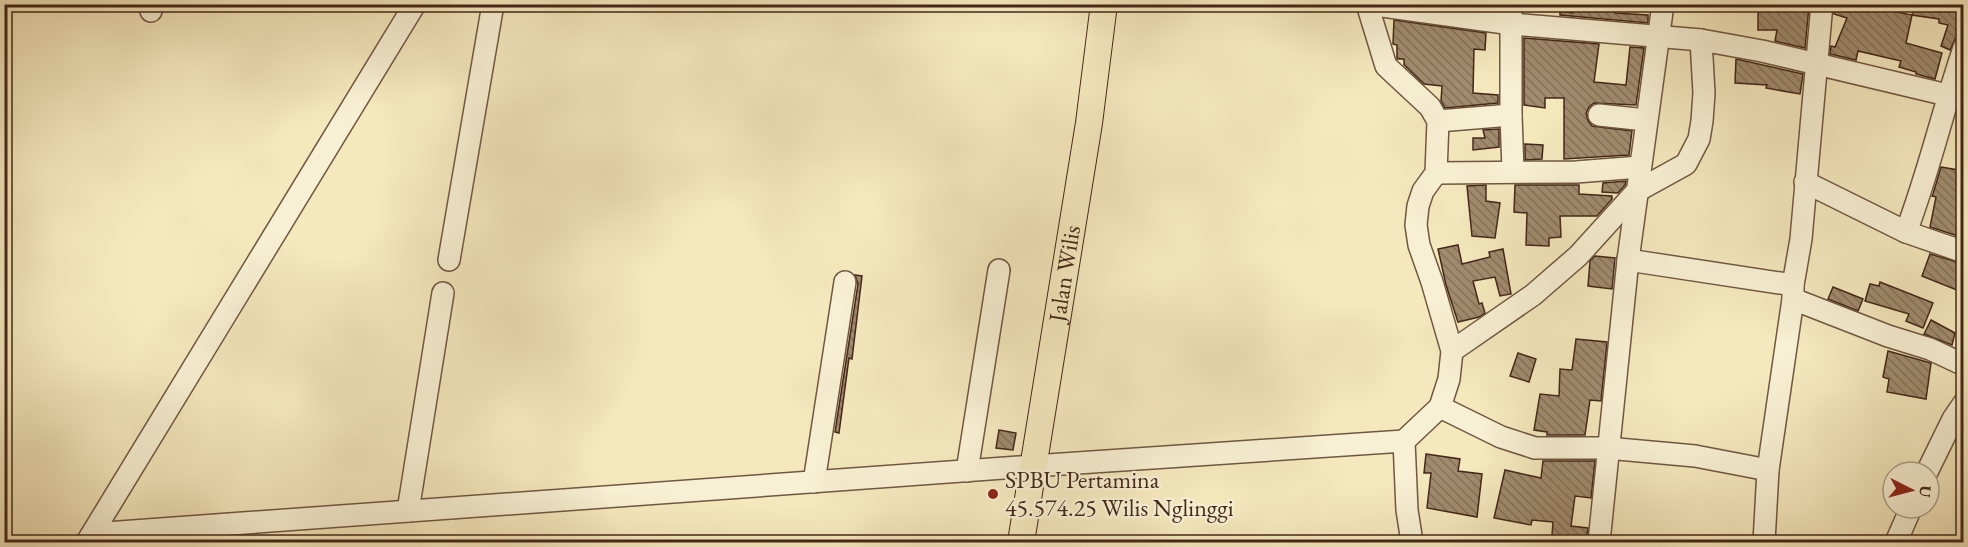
<svg xmlns="http://www.w3.org/2000/svg" width="1968" height="547" viewBox="0 0 1968 547" font-family="'EB Garamond',serif">
<defs>
<pattern id="building-back-hatch" width="6" height="6" patternUnits="userSpaceOnUse" patternTransform="scale(1.5)"><rect width="6" height="6" fill="#a08b6e"/><path d="M-1 5l2 2M0 0l6 6M5-1l2 2" fill="none" stroke="#84725a"/></pattern>
</defs>
<rect width="100%" height="100%" fill="#f5e8bd"/>
<filter id="stains"><feTurbulence type="fractalNoise" baseFrequency=".00333" numOctaves="4"/><feColorMatrix values="0 0 0 0 .2 0 0 0 0 .09 0 0 0 0 .02 0 0 0 .5 -.17"/></filter>
<radialGradient id="worn" r=".72"><stop offset=".6" stop-color="#630" stop-opacity="0"/><stop offset="1" stop-color="#630" stop-opacity=".3"/></radialGradient>
<g fill="url(#building-back-hatch)" stroke="#442719" stroke-width="1.5">
<path d="M1573 4H1616L1615 13 1648 15V23L1560 15V11L1573 13Z"/>
<path d="M1835 4H1879L1886 7V10L1912 15 1906 43 1942 53 1935 79 1916 74V72L1899 67 1901 61 1858 51 1856 60 1830 54 1831 46 1835 47 1847 18 1834 14Z"/>
<path d="M1914 4H1964V36L1955 39 1950 50 1941 46 1948 25 1939 23V19L1912 15Z"/>
<path d="M1758 5 1809 6 1805 48 1775 41 1777 30H1758Z"/>
<path d="M1394 20 1486 33 1485 50 1474 49 1473 93 1498 95V103L1445 108 1441 101 1442 86 1424 84 1404 65V59H1397V45L1393 44Z"/>
<path d="M1524 38 1599 44 1594 82 1626 85 1630 47 1644 48 1636 105 1594 103 1589 107 1586 113 1588 121 1592 126 1632 131 1629 155 1564 159V98H1545V108L1524 105Z"/>
<path d="M1736 59 1803 74 1800 94 1766 88 1767 85 1735 83Z"/>
<path d="M1499 129V147L1473 150V138H1485L1483 130Z"/>
<path d="M1525 144 1543 145 1542 159 1525 160Z"/>
<path d="M1941 167 1964 171V238L1930 227 1936 197 1932 196 1933 194Z"/>
<path d="M1626 181 1625 185 1618 193 1602 192 1603 183Z"/>
<path d="M1486 185V201L1500 203 1495 238 1472 236 1467 186Z"/>
<path d="M1515 185H1579V194L1612 196V199L1597 216H1560L1561 237 1549 238V246L1526 245 1527 213 1514 212Z"/>
<path d="M1458 245 1462 264 1490 257 1489 252 1503 249 1511 294 1500 296 1495 277 1473 281 1479 304 1482 303 1485 313 1479 317 1458 322 1446 285 1438 249Z"/>
<path d="M1930 254 1964 264V293L1922 276Z"/>
<path d="M1595 256 1615 258 1612 289 1588 286 1590 261Z"/>
<path d="M855 275 862 276 852 359 849 358 839 433 835 432 858 284Z"/>
<path d="M1880 282 1933 303 1923 328 1906 321 1909 314 1865 301 1870 284 1879 286Z"/>
<path d="M1833 287 1863 299 1858 311 1828 299Z"/>
<path d="M1931 320 1955 333 1952 345 1924 334Z"/>
<path d="M1576 339 1607 342 1601 401 1590 400 1585 435H1547V432L1534 430 1540 394 1559 396 1560 369 1572 370Z"/>
<path d="M1888 351 1931 363 1926 399 1887 392 1889 379 1883 377Z"/>
<path d="M1518 353 1536 359 1529 382 1510 376Z"/>
<path d="M999 430 1016 433 1013 450 996 448Z"/>
<path d="M1426 454 1460 459 1458 471 1482 474 1477 517 1427 508 1431 473H1424Z"/>
<path d="M1543 461H1595L1591 498 1575 496 1571 526 1588 528 1586 540 1552 535 1553 522 1532 520 1531 525 1494 518 1505 470 1541 478Z"/>
</g>
<g fill="none" stroke-linecap="round" stroke-linejoin="round">
<g stroke="#705742" stroke-width="24">
<g id="minor">
<path d="M1367 4 1386 66 1430 107 1438 121 1436 173 1423 191 1418 206 1416 225 1419 245 1432 282 1452 351 1449 379 1440 407 1404 441 1407 510 1412 542"/>
<path d="M1368 4 1512 24 1701 40 1762 51 1964 99"/>
<path d="M1511 4V115L1513 171"/>
<path d="M151 11 152 4"/>
<path d="M1599 115 1646 120"/>
<path d="M1438 121 1511 115"/>
<path d="M1436 173 1576 172 1640 167"/>
<path d="M1805 182 1906 232 1964 252"/>
<path d="M1906 232C1929 172 1943 109 1964 48"/>
<path d="M449 260 493 4"/>
<path d="M1628 260 1793 285"/>
<path d="M1793 299 1888 336 1930 349 1964 365"/>
<path d="M1452 351 1533 295 1578 256 1637 191 1686 164 1699 139 1702 121 1704 93 1701 40"/>
<path d="M1440 407 1501 437 1535 448H1607L1695 456 1768 470"/>
<path d="M967 471 999 270"/>
<path d="M1927 472 1953 419 1964 403"/>
<path d="M814 482 845 282"/>
<path d="M408 511 443 293"/>
<path d="M92 534 1033 466 1404 441"/>
<path d="M87 542 415 4"/>
<path d="M1599 542 1628 260 1663 4"/>
<path d="M1764 542 1768 470 1793 299V285L1801 239 1822 4"/>
<path d="M1896 542 1911 508"/>
</g>
</g>
<g stroke="#442719" stroke-width="28">
<g id="major">
<path id="s1" d="M1021 542 1089 123 1104 4"/>
</g>
</g>
<use href="#minor" stroke="#f8f0d4" stroke-width="21"/>
<use href="#major" stroke="#f5e8bd" stroke-width="26"/>
</g>
<circle fill="#8f2418" stroke="#f8f0d4" stroke-width="2" cx="993" cy="494" r="6"/>
<g text-anchor="middle" stroke-width="4.5" stroke-linejoin="round" paint-order="stroke">
<g font-size="24" fill="#442719" stroke="#f8f0d4">
<text dy="8" stroke="none"><textPath href="#s1" startOffset="272">Jalan Wilis</textPath></text>
</g>
<g font-size="24" fill="#442719" stroke="#f8f0d4" text-anchor="start">
<text x="1005" y="488">SPBU Pertamina<tspan x="1005" dy="28">45.574.25 Wilis Nglinggi</tspan></text>
</g>
</g>
<rect width="1968" height="547" fill="none" stroke="#f5e8bd" stroke-width="24"/>
<rect x="6" y="6" width="1956" height="535" fill="none" stroke="#442719" stroke-width="3"/>
<rect x="12" y="12" width="1944" height="523" fill="none" stroke="#442719" stroke-width="1.5"/>
<g transform="translate(1911 490) rotate(96)"><circle r="28" fill="#f8f0d4" stroke="#b0a089" stroke-width="1.5"/>
<path d="M0-4.5L10 22L0 15L-10 22Z" fill="#8f2418"/>
<text y="-9" font-size="16" font-weight="bold" text-anchor="middle" fill="#442719">U</text>
</g>
<rect width="100%" height="100%" filter="url(#stains)"/>
<rect width="100%" height="100%" fill="url(#worn)"/>
</svg>
